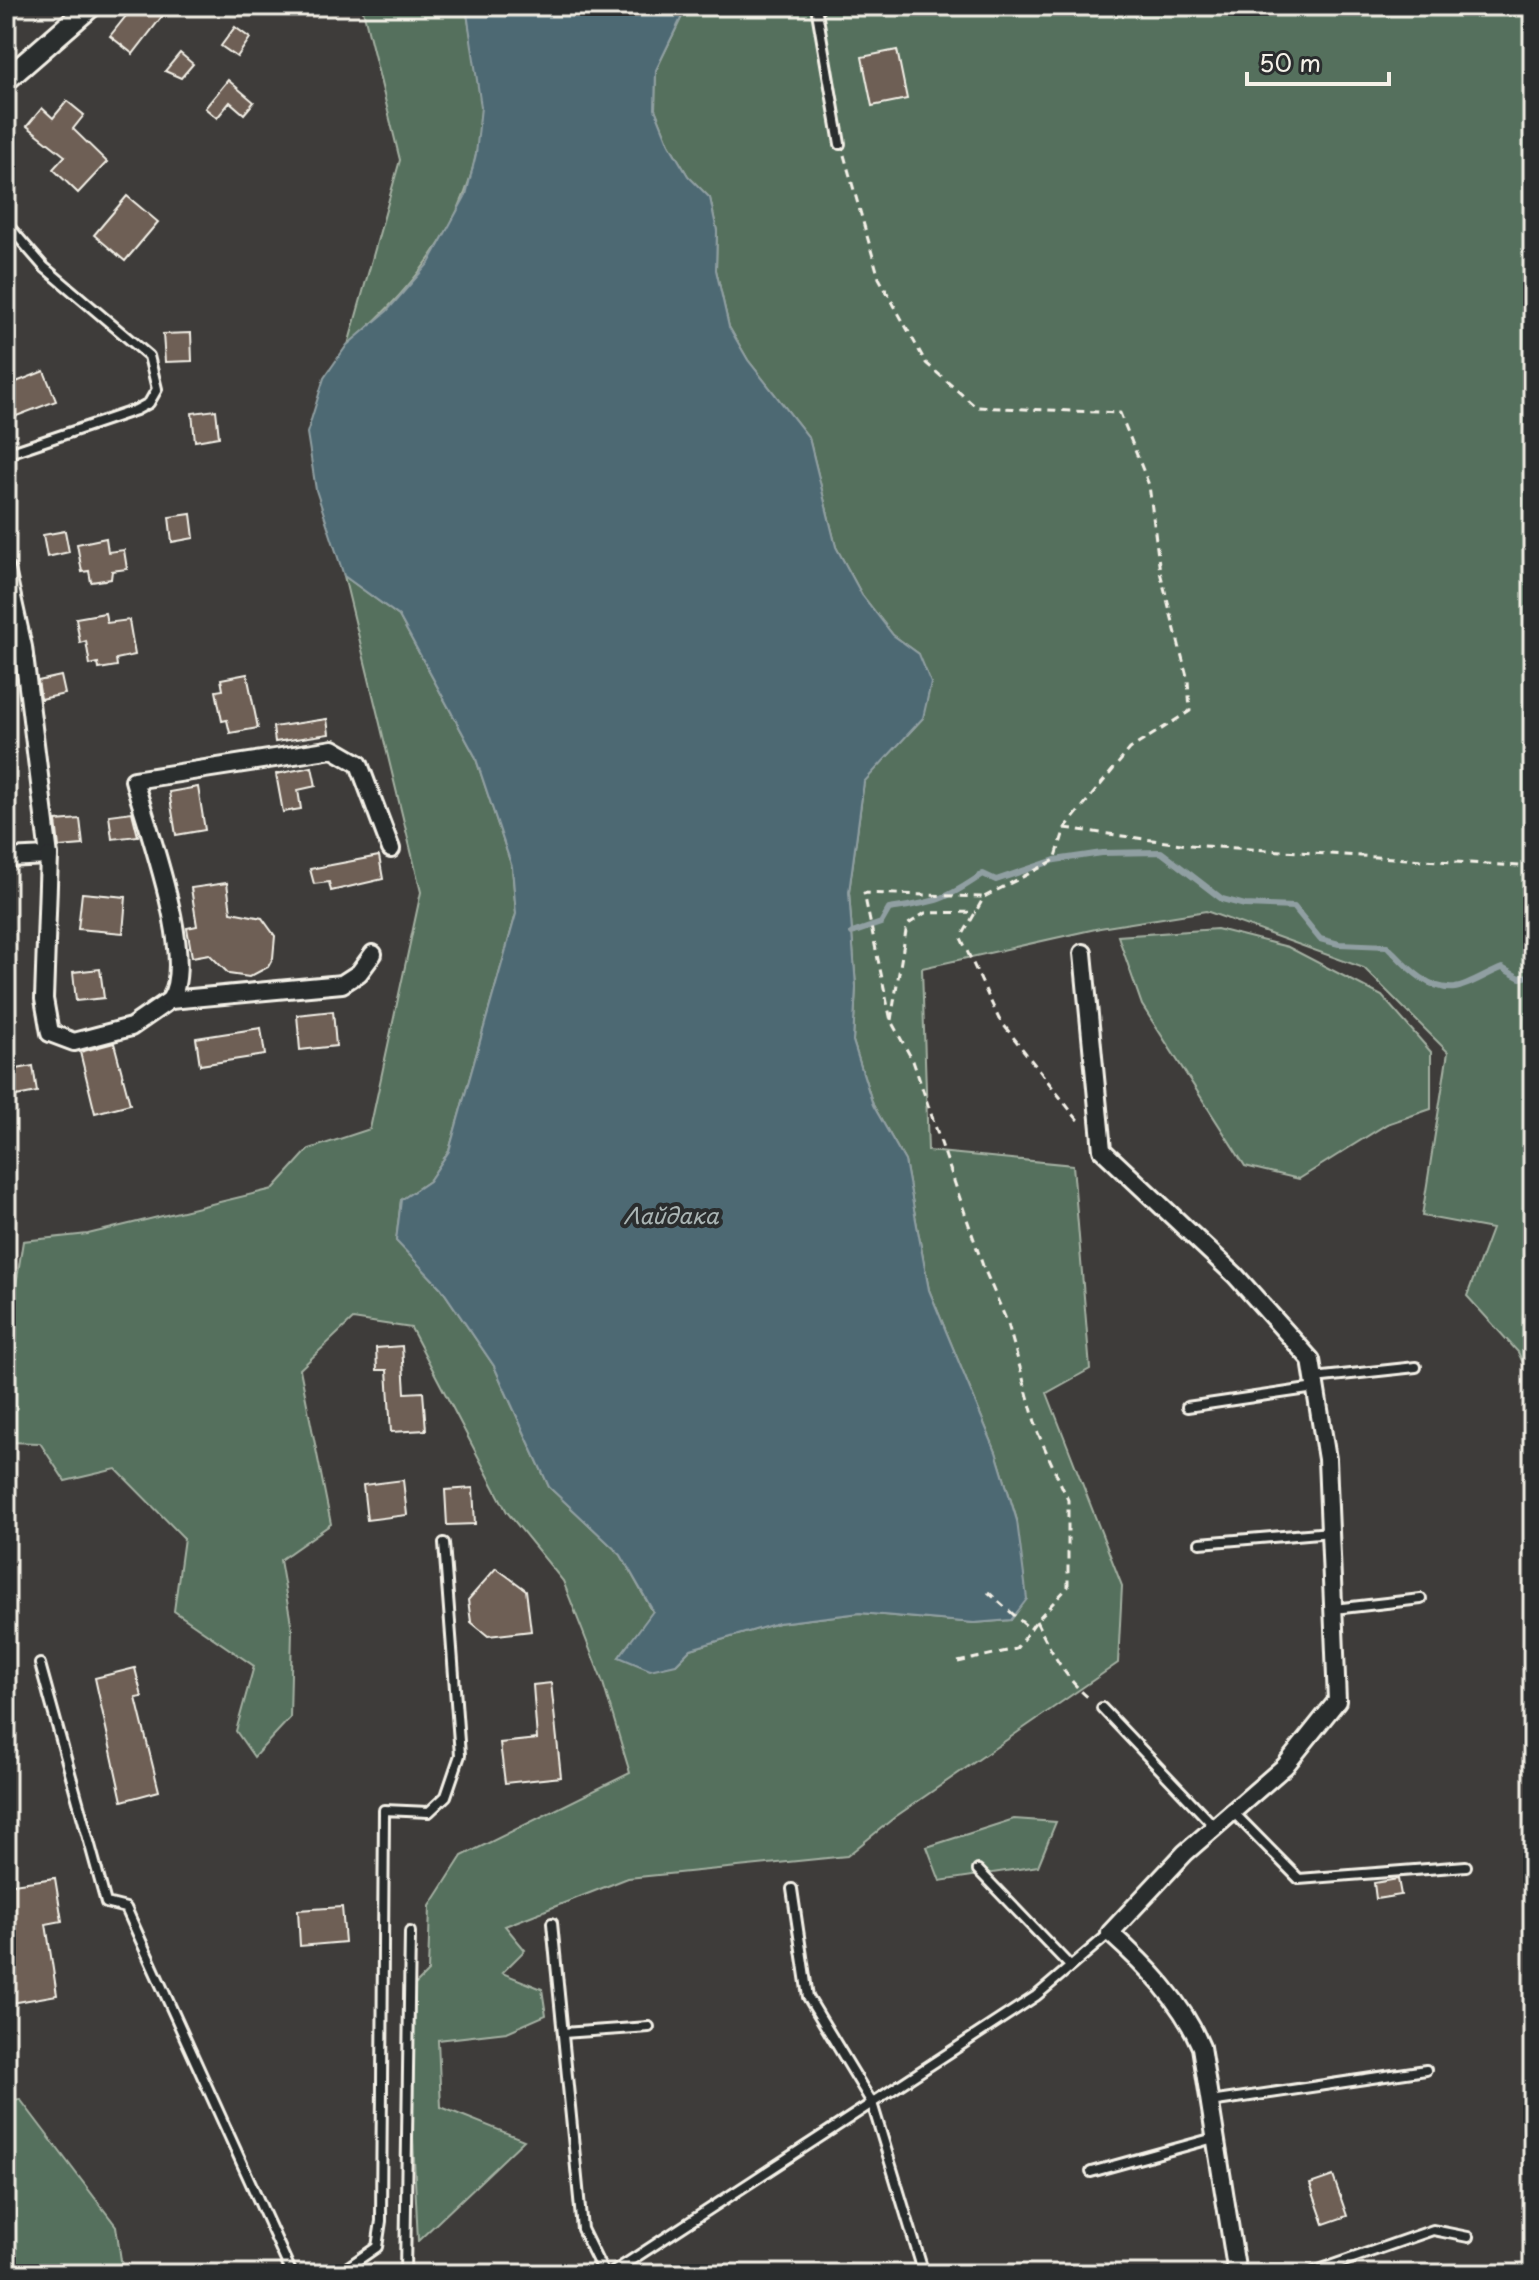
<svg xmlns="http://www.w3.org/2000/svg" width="1539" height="2280" viewBox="0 0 1539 2280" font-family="'Playpen Sans',sans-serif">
<rect width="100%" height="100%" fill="#3e3c3a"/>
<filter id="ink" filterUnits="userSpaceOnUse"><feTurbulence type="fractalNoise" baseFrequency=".0125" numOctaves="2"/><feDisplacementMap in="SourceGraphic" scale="16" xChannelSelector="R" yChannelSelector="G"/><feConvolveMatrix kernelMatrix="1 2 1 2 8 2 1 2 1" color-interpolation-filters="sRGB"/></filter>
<g filter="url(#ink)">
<g fill="#556f5d" stroke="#a4b0a2" stroke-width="2">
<path d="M362 6H466C470 39 481 76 481 109 480 208 419 284 348 345L400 160Z"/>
<path d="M687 6H1533V1384L1518 1352 1467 1296 1492 1229 1422 1216 1448 1052 1364 968 1206 911 1100 928 922 968 928 1151 1073 1165 1090 1369 1047 1393 1122 1586 1118 1663 895 1817 847 1856 628 1878 505 1926 525 1950 502 1973 542 1989 546 2015 507 2032 438 2040 441 2107 524 2140 418 2241 406 1994 428 1972 430 1906 462 1856 630 1773 603 1683 563 1581 507 1512 411 1328 353 1319 300 1369 331 1524 280 1560 292 1629 290 1718 254 1757 236 1731 254 1666 174 1611 184 1538 116 1469 65 1481 40 1443 6 1442V1348L23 1241 88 1234 273 1189 309 1149 370 1129 421 892 344 576 399 616 475 756 512 867 516 914 449 1151 429 1181 401 1200 396 1241 441 1288 494 1366 549 1487 621 1555 653 1612 619 1657 676 1664 691 1649 778 1623 860 1613 974 1623 1011 1620 1017 1520 996 1452 929 1290 905 1161 873 1105 853 1041 856 987 849 892 864 781 923 718 919 654 893 635 862 595 836 547 809 438 748 360 729 327 716 270 717 231 710 198 688 176 669 144 655 109 656 70Z"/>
<path d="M1217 929 1288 947 1382 996 1431 1052V1109L1387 1124 1299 1179 1245 1166 1142 1005 1118 936Z"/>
<path d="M1014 1819 1056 1822 1038 1866 940 1881 927 1847Z"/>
<path d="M20 2099 116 2226 123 2274H6V2101Z"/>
</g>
<path fill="#4e6973" stroke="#909fa2" stroke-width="2" d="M466 6H687L656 70 655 109 669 144 688 176 710 198 717 231 716 270 729 327 748 360 809 438 836 547 862 595 893 635 919 654 931 683 923 718 864 782 849 892 856 987 853 1041 873 1105 905 1161 929 1290 996 1452 1017 1521 1027 1599 1011 1620 974 1623 860 1613 778 1623 691 1649 676 1664 650 1670 619 1657 653 1611 621 1555 549 1487 494 1366 441 1288 396 1241 401 1200 429 1181 449 1151 516 914 512 867 475 756 399 616 344 576 316 490 307 433 324 378 347 345 387 311 429 263 466 195 476 154 481 107Z"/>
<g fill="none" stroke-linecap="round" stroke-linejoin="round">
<path stroke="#909fa2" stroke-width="6" d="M852 933 881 923 889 909C936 902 944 901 983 874L996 880 1055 860 1102 853 1161 852 1222 899 1245 905 1294 907 1320 939 1339 944 1387 946C1404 963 1426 991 1455 988 1469 986 1488 973 1502 968L1520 978 1533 975"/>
</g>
<g fill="#6e5f55" stroke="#f4f1e8" stroke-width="2">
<path d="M134 6H170L133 54 110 36Z"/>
<path d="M235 27 250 38 237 57 221 46Z"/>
<path d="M897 50 907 99 872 106 862 57Z"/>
<path d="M180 53 193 64 181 78 165 71Z"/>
<path d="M228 80 254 102 244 114 230 102 217 118 205 108Z"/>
<path d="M67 101 84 115 73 129 107 162 78 193 53 169 65 156 27 126 42 108 53 118Z"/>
<path d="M127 196 158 222 125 261 94 235Z"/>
<path d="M191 333 192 361 165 362 163 334Z"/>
<path d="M44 371 56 401 6 420V386Z"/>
<path d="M216 410 219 437 195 441 192 413Z"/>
<path d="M191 514 194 538 172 542 169 517Z"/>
<path d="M65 531 69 552 47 557 43 535Z"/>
<path d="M106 538 108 552 124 550 127 569 112 571 111 579 91 582 89 571 82 572 77 544Z"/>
<path d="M105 613 107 623 129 620 135 655 116 659 117 666 99 669 98 663 90 665 86 641 80 643 76 618Z"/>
<path d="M247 674 258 728 230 733 227 720 222 721 216 691 223 690 221 679Z"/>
<path d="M61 676 65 694 41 699 38 681Z"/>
<path d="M327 719 329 734 275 742 273 727Z"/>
<path d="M312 767 316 786 298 790 301 809 283 812 276 774Z"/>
<path d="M198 787 205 830 176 835 169 792Z"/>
<path d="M132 812 138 836 112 839 109 815Z"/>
<path d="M80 819 83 845 59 847 56 821Z"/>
<path d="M379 856 383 879 331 891 329 882 314 884 310 869Z"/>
<path d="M227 883 231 912 262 918 275 936 273 958 268 967 249 977 229 974 209 954 192 957 187 928 197 926 191 888Z"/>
<path d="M82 893 126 897 123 933 78 929Z"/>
<path d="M100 969 104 998 76 1001 73 972Z"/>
<path d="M333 1011 336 1046 300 1050 297 1015Z"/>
<path d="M261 1028 265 1055 200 1065 196 1038Z"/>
<path d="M114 1043 130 1104 95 1113 80 1052Z"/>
<path d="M33 1066 37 1092 6 1098V1071Z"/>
<path d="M402 1346 405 1393 423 1392 426 1430 391 1432 387 1370H377L376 1348Z"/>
<path d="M403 1480 407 1515 367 1520 363 1485Z"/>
<path d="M473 1488 475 1524 447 1525 445 1490Z"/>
<path d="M496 1568 526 1590 531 1631 488 1636 471 1622 468 1600Z"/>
<path d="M135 1668 142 1697 136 1698 159 1791 122 1801 95 1678Z"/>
<path d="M551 1683 561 1777 505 1783 500 1743 537 1739 533 1685Z"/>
<path d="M55 1878 62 1921 46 1924 57 1995 6 2004V1885Z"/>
<path d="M1398 1879 1401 1895 1376 1899 1374 1883Z"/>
<path d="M342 1907 345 1942 300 1946 298 1910Z"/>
<path d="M1333 2176 1347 2216 1324 2224 1310 2184Z"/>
</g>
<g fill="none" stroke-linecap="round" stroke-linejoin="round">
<g stroke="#f4f1e8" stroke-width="14">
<g id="service">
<path d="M816 6 840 144"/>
<path d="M6 223 44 267 149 356 157 389 149 403 136 410 6 454"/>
<path d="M1314 1378 1416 1367"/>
<path d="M1187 1407 1315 1388"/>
<path d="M1200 1543 1331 1532"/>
<path d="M1334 1609 1421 1599"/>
<path d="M40 1664 106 1903 126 1908 292 2274"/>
<path d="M1102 1708 1215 1827"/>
<path d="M1234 1813 1299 1879 1466 1866"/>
<path d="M978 1870 1069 1965"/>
<path d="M792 1889 808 1997 872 2103 924 2274"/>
<path d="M552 1923 582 2229 604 2274"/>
<path d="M563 2033 649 2027"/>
<path d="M1210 2102 1426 2070"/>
<path d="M1091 2172 1214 2138"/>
<path d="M338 2274 377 2247 381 2221 384 1810 429 1812 446 1796 460 1755 444 1543"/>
<path d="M405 2274 410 1932"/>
<path d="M610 2274 1036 1996 1110 1933"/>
<path d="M1307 2274 1433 2230 1468 2237"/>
</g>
</g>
<g stroke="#f4f1e8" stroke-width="22">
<g id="minor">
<path d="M6 570 23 647 49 856 6 858"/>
<path d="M49 856 44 999 50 1033 74 1042 131 1027 170 1000"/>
<path d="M1083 953 1102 1150 1235 1275 1311 1360 1327 1459 1337 1701 1285 1766 1185 1853 1110 1933C1147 1966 1182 2002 1201 2047L1237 2274"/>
<path d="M373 954 359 973 342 984 170 1000C197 959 147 828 134 780L333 749 359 764 391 849"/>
</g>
</g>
<g stroke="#f4f1e8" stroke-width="26">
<path id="tertiary" d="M6 80 91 6"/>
</g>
<g stroke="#f4f1e8" stroke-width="3" stroke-dasharray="8 6" stroke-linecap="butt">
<path d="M844 155 879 278 926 363 976 407 1120 413 1149 485 1160 572 1188 680 1190 711 1130 749 1065 828 1055 860 984 897 961 938 999 1019 1081 1124"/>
<path d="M1065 828 1188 845 1533 867"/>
<path d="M891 1020 907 925 925 913 976 912"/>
<path d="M988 1592 1030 1629"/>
<path d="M1036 1621C1050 1649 1065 1679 1090 1699"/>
<path d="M958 1662 1016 1649 1036 1621 1068 1587V1500L1038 1433 1008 1324 983 1266 913 1061 891 1021 864 893 984 897"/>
</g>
<use href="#service" stroke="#2a2d2e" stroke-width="8"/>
<use href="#minor" stroke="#2a2d2e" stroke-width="16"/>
<use href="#tertiary" stroke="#2a2d2e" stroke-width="20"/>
</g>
</g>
<g text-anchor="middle" stroke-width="8" stroke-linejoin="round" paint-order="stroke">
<g font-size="22" font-style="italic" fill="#a9b4b3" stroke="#2a2d2e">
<text x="671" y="1224">Лайдака</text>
</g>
</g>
<rect width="1539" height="2280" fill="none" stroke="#2a2d2e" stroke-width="32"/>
<rect x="16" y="16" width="1507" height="2248" fill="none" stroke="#f4f1e8" stroke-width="3" filter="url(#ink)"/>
<path d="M1247 72v12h142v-12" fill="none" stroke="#f4f1e8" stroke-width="4"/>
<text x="1259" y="72" font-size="24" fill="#f4f1e8" stroke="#2a2d2e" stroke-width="6" paint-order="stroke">50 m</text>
</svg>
